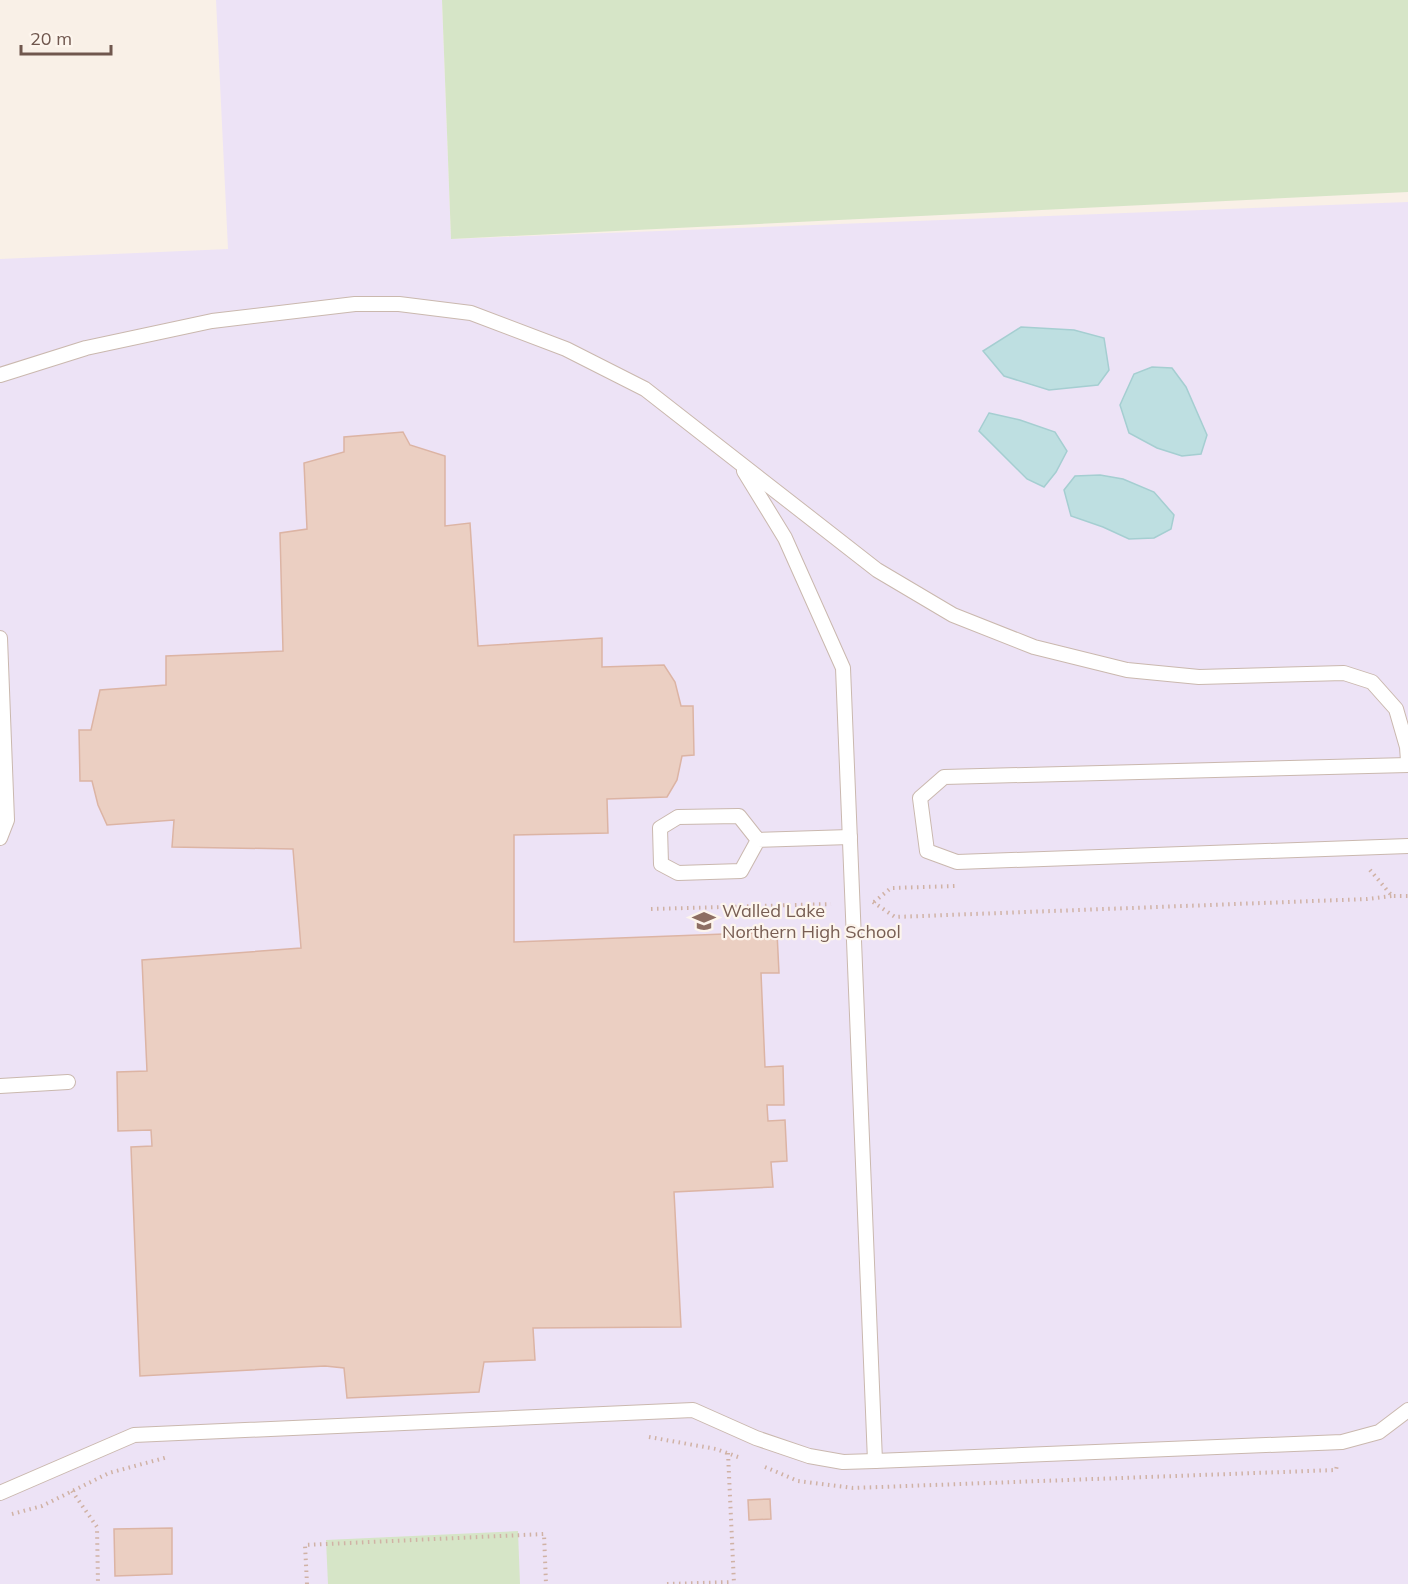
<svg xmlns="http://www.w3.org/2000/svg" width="1408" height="1584" viewBox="0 0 1408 1584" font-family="Mulish,sans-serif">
<rect width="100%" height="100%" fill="#f9f0e7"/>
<path fill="#ede3f6" d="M216 0H442L451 239 1408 202V1584H0V259L228 249Z"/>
<g fill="#d6e5c7">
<path d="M442 0H1408V192L451 239Z"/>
<path d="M518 1531 520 1584H328L326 1540Z"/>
</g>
<g fill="#bedfe1" stroke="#a5ced1" stroke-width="1.5">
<path d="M1021 327 1074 330 1104 338 1109 370 1098 385 1049 390 1004 376 983 351Z"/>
<path d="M1152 367 1172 368 1186 387 1207 435 1201 454 1182 456 1157 448 1129 433 1120 405 1134 374Z"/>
<path d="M989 413 1020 420 1055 432 1067 451 1056 472 1044 487 1027 479 979 431Z"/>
<path d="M1100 475 1123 479 1154 492 1174 515 1171 529 1154 538 1129 539 1103 527 1071 516 1064 490 1075 476Z"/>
</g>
<g fill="#ebcfc2" stroke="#dcb4a4" stroke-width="1.5">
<path d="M403 432 410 445 445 456V526L470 523 478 646 602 638V667L664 665 675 682 681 706H693L694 755 682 756 677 780 667 797 607 799 608 833 514 835V942L777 932 779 973H761L765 1067 783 1066 784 1105H767L768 1121 785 1120 787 1161 771 1162 773 1187 674 1192 681 1327 533 1328 535 1360 484 1362 479 1392 347 1398 344 1368 325 1366 140 1376 131 1147 152 1146 151 1130 118 1131 117 1072 147 1071 142 960 301 948 293 849 172 847 174 820 107 825 98 805 92 781H80L79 730H91L100 690 166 685V656L283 651 280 533 307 529 304 463 344 452V437Z"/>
<path d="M770 1499 771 1519 749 1520 748 1500Z"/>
<path d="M172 1528V1574L115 1576 114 1529Z"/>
</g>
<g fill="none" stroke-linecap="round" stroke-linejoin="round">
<g stroke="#cab8ae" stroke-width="16">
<g id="lane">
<path d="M0 375 86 348 212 321 355 304H399L471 313 566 349 645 389 877 570 953 615 1034 647 1127 670 1199 677 1344 673 1372 682 1396 709 1407 747 1408 761"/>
<path d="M744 471 785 538 843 668 875 1461"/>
<path d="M0 638 7 820 0 838"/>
<path d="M1408 765 944 777 920 798 927 851 957 862 1408 846"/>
<path d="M758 840 741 871 678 873 661 864 660 828 678 817 739 816 758 840 850 837"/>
<path d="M0 1086 68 1082"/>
<path d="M0 1493 134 1435 693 1410 756 1438 809 1456 843 1462 875 1461 1342 1442 1379 1432 1408 1410"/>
</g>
</g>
<g stroke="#d0b2a5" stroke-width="4" stroke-dasharray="1.5 4.5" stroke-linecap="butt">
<path d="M1370 870 1392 896H1408"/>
<path d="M873 902 895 917 1367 899 1392 896"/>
<path d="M874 902 891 888 955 886"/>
<path d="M651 909 831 904"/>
<path d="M649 1437 716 1449 738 1457"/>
<path d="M728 1453 734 1584"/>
<path d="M765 1467 798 1481 853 1488 1336 1470 1337 1465"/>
<path d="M72 1491 97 1527 98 1584"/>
<path d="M12 1514 42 1506 109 1473 168 1457"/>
<path d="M307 1584 305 1545 544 1534 546 1584"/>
<path d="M667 1584 733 1582"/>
</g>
<use href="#lane" stroke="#fff" stroke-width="14"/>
</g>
<defs>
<g id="school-bare" transform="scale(1.8)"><path d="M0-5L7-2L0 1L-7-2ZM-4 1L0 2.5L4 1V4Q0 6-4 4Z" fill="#8d6e63" stroke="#fdf5ed" stroke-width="2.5" paint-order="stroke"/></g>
</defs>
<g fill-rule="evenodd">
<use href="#school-bare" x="704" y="921"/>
</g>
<g text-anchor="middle" stroke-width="4.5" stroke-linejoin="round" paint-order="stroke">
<g font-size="18" fill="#785e54" stroke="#fdf5ed" text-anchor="start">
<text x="722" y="917">Walled Lake<tspan x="722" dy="21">Northern High School</tspan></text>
</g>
</g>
<path d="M21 45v9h90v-9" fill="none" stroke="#70574e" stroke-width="3"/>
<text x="30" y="45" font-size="18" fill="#70574e" stroke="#fdf5ed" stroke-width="4.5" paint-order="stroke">20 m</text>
</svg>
